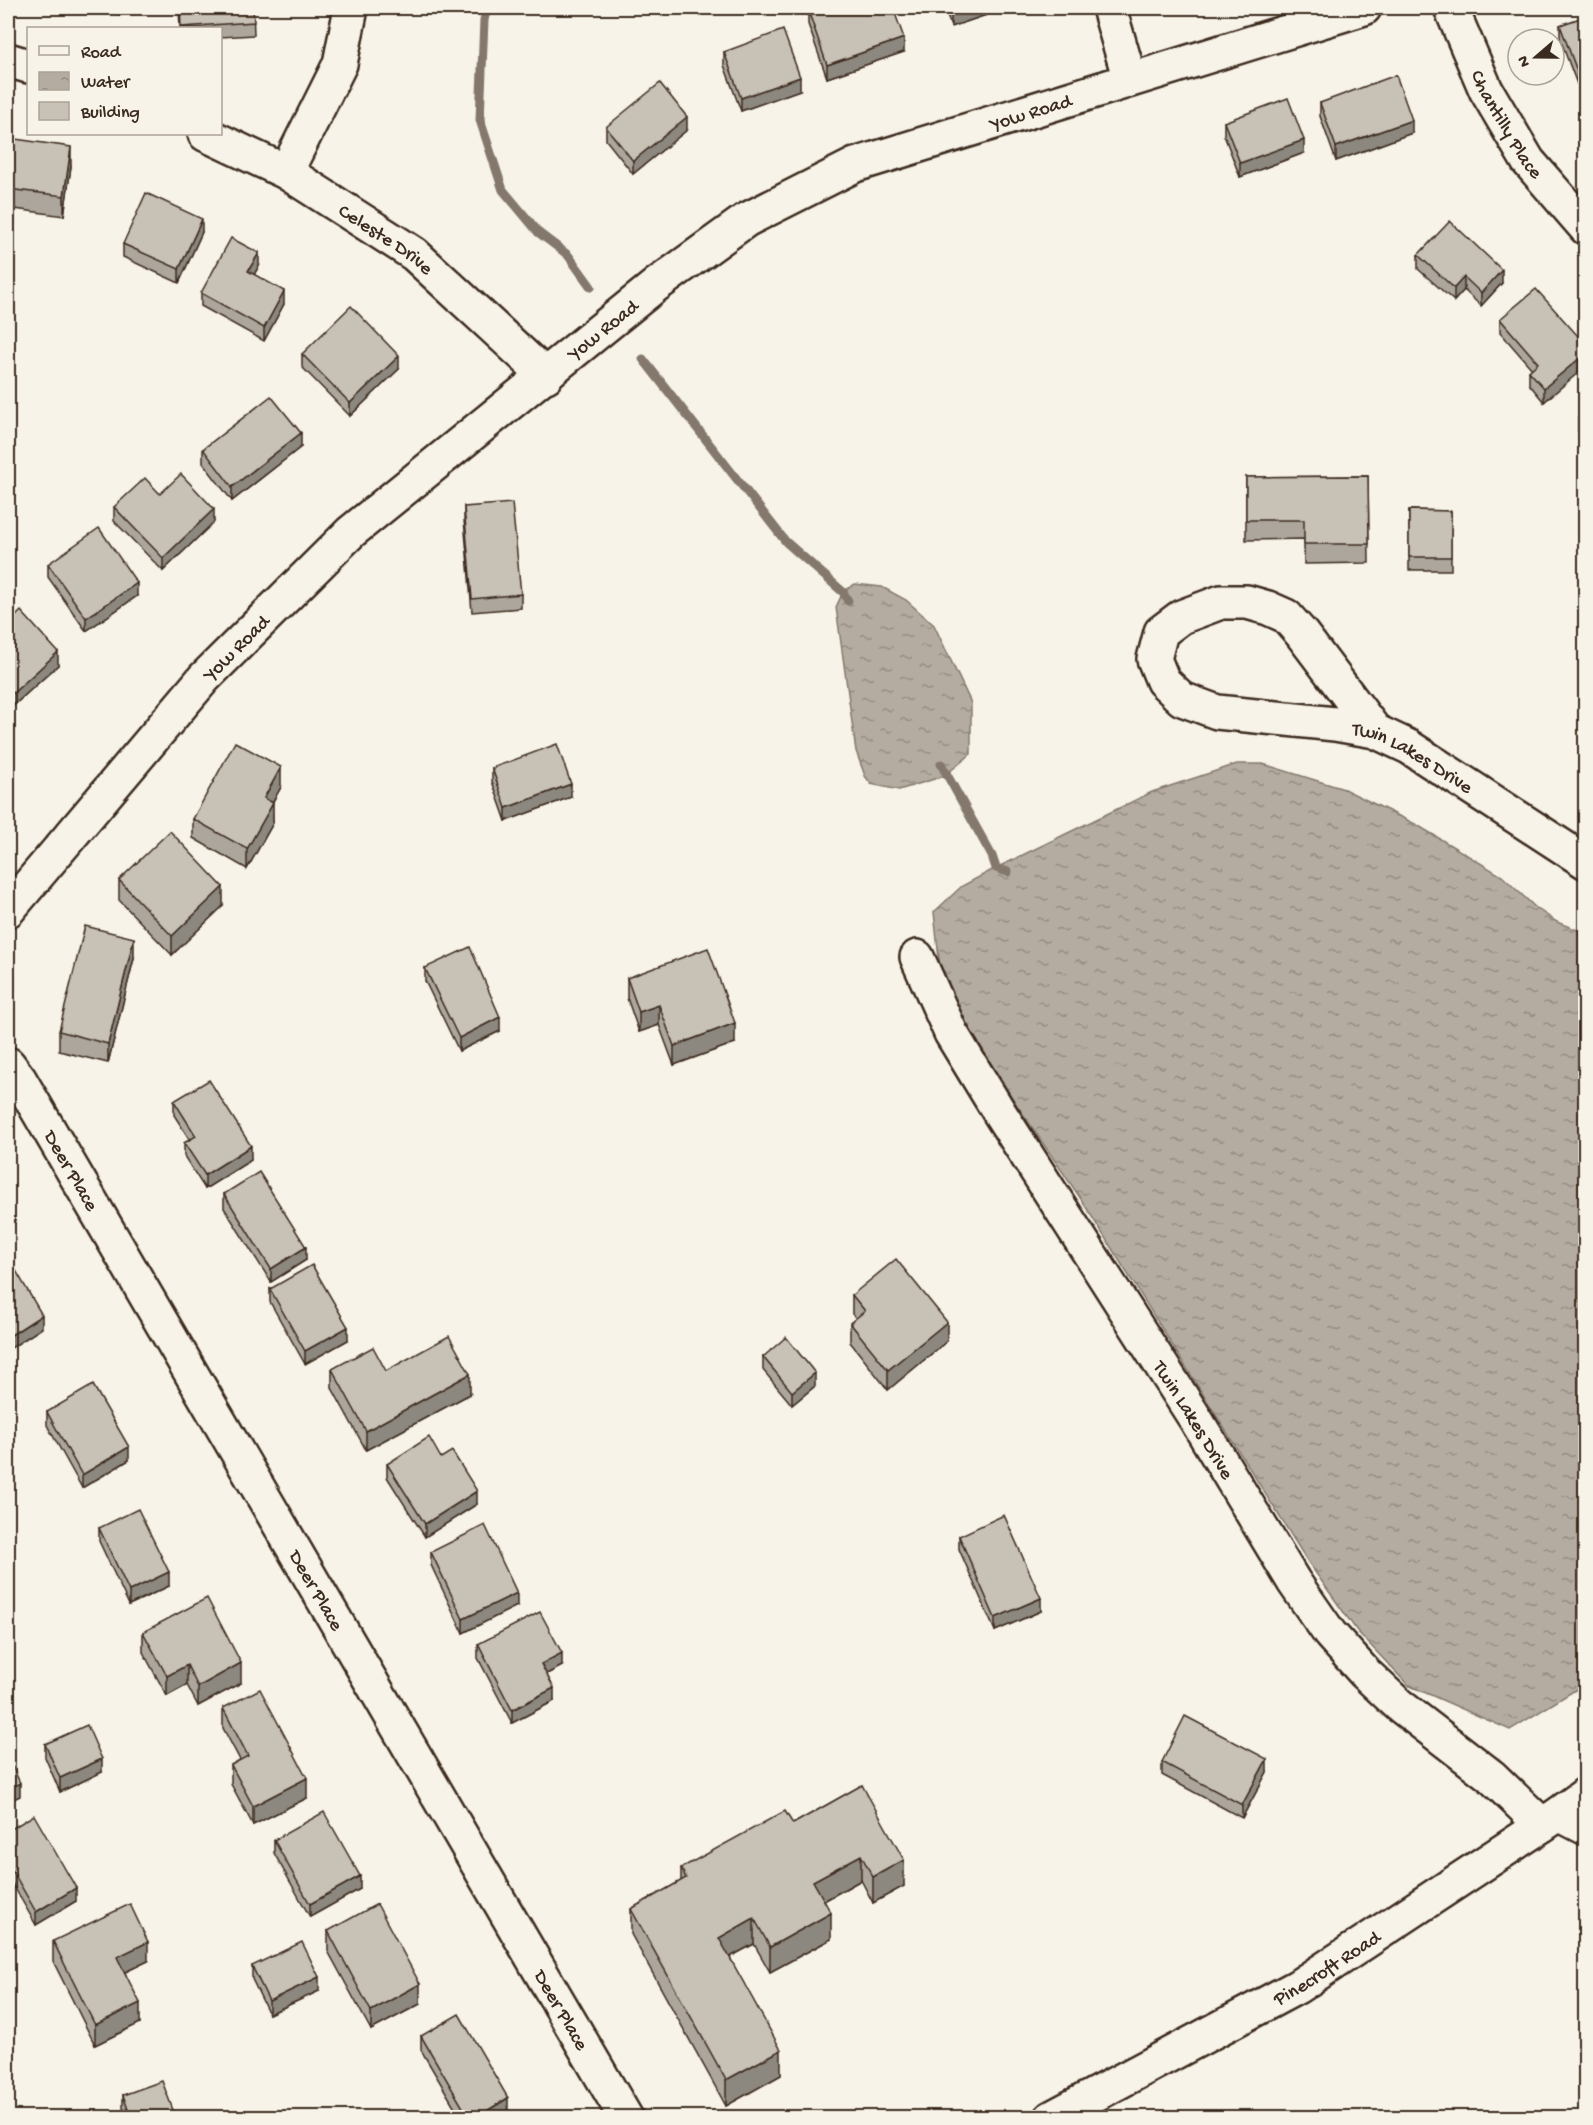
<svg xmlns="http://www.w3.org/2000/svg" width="1593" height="2125" viewBox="0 0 1593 2125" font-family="'Gochi Hand',sans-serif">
<defs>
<pattern id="water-ripples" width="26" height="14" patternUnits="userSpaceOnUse" patternTransform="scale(1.5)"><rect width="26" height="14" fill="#b4aca0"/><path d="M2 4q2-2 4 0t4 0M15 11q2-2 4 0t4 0" fill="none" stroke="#948c82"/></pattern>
</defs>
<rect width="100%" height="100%" fill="#f7f3e8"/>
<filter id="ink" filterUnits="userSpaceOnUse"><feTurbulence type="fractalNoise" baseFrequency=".0167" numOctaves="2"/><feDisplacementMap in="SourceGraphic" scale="12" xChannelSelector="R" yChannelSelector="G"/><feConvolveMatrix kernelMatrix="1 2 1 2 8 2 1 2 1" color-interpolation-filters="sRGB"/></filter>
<g filter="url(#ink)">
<g fill="url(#water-ripples)" stroke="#84786c" stroke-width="1.5">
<path d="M855 584 882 587 906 600 934 625 971 703V754L944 776 899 790 871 784 865 776 856 751 836 607 843 592Z"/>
<path d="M1237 764H1263L1344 789 1417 825 1502 876 1536 908 1557 922 1585 933V1684L1510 1730 1408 1685 1357 1631 1308 1562 1079 1196 980 1051 940 968 934 912 962 886 996 868 1152 792Z"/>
</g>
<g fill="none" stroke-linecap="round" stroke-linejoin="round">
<g stroke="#84786c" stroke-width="9">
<path d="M487 8 484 20 480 120 503 190 539 233 568 255 591 287"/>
<path d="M643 359 786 542 843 592 848 601"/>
<path d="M941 764 992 856 996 868 1008 872"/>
</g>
<g stroke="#3b2a1e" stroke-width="38">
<g id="street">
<path d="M1109 8 1130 80"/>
<path id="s1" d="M1451 8 1486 90 1528 161 1586 228"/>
<path d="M8 60 28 66"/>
<path id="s2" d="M205 134 286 172 414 254 546 376"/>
<path d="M286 172 340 64 351 8"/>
<path id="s3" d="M1375 731 1301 633 1286 616 1268 608 1247 602H1221L1181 617 1161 632 1154 659 1163 681 1182 699 1217 712 1335 724 1375 731 1409 747 1586 862"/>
<path id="s4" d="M8 910 204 678 351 532 656 285 746 220 855 165 1364 8"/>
<path id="s5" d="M917 957 951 1033 1001 1115 1195 1418 1294 1582 1330 1634 1365 1673 1399 1705 1491 1776 1542 1825"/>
<path id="s6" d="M8 1064 20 1080 626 2118"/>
<path d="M1559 1814 1586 1828"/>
</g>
</g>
<g stroke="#3b2a1e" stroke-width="38">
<g id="secondary">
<path id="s7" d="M1051 2118 1297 1987 1559 1814 1586 1794"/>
</g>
</g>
<use href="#street" stroke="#f7f3e8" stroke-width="33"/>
<use href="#secondary" stroke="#f7f3e8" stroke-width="33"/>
</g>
<g fill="#aca69d" stroke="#3b2a1e" stroke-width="1.5">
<path d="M94 8H124L121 15Z"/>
<path d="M179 8H253L254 35 220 37V28H180Z"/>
<path d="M945 8H1007L951 27Z"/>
<path d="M808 10 904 52 827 78 808 24Z"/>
<path d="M1586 16V81L1577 84 1560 39V25Z"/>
<path d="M724 52 800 90 741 111 724 65Z"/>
<path d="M1320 103 1412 133 1336 161 1320 116Z"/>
<path d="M1224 122 1304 153 1240 177 1224 135Z"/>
<path d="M606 127 687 130 633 174 606 140Z"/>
<path d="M8 138 71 166 64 216 8 208Z"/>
<path d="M202 232 179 283 123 257V244Z"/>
<path d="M1418 255 1502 283 1481 306 1464 290 1454 301 1418 269Z"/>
<path d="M259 266 254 274 284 304 264 341 201 306V293Z"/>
<path d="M1500 319 1586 345 1544 402 1529 384V371L1532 369 1500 332Z"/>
<path d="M302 354 399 369 350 416 302 367Z"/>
<path d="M1586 410V439L1578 431V418Z"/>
<path d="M301 447 232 501 203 463V449Z"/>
<path d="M1368 476 1369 563 1304 564V539L1246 540V477Z"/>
<path d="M160 494 214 522 163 571 114 521V507Z"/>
<path d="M464 507 521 594V608L472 612 464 520Z"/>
<path d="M1409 510 1451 511V570H1409Z"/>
<path d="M48 564 137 596 86 631 48 577Z"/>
<path d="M8 624 58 665 12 707 8 702Z"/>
<path d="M492 768 571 797 506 821 492 781Z"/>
<path d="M281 787 272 802 273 823 247 869 193 838V819Z"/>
<path d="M119 880 223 906 172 955 119 900Z"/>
<path d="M134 958 108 1063 59 1051V1031Z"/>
<path d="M425 968 500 1031 459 1051 425 981Z"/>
<path d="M627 978 735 1043 674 1065 659 1025 639 1032 627 998Z"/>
<path d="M174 1101 251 1160 205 1189 184 1156V1143L190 1140 174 1115Z"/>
<path d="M224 1194 306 1260 271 1282 224 1208Z"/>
<path d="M270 1289 348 1340 305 1364 270 1302Z"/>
<path d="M852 1295 947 1341 888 1390 850 1342V1323L856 1318 852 1314Z"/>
<path d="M763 1357 815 1386 792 1405 763 1370Z"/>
<path d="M332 1369 386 1371 470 1394 366 1450 332 1388Z"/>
<path d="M47 1412 129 1460 82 1488 47 1425Z"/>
<path d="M441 1458 477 1504 425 1537 387 1477V1464Z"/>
<path d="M99 1528 169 1586 129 1605 99 1541Z"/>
<path d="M959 1536 1041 1611 995 1631 959 1549Z"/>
<path d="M431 1552 517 1606 463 1633 431 1565Z"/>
<path d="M143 1632 241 1683 198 1706 187 1685 167 1696 143 1652Z"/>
<path d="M478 1644 562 1666 547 1674 554 1701 512 1723 478 1658Z"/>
<path d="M223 1708 307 1798 253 1825 231 1784V1765L240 1760 223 1728Z"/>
<path d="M45 1744 102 1772 60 1792 45 1757Z"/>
<path d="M1162 1762 1267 1772 1242 1818 1162 1775Z"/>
<path d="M862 1785 904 1886 873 1903 861 1880 824 1901 831 1939 770 1972 754 1944 730 1957 781 2075 726 2106 631 1934V1909L681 1881V1868L793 1824Z"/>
<path d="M8 1831 76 1901 36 1925 8 1876Z"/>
<path d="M274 1840 360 1889 310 1917 274 1853Z"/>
<path d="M328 1931 420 2004 371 2030 328 1951Z"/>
<path d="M53 1941 148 1961 125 1972 140 2023 95 2045 53 1961Z"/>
<path d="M252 1966 319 1991 269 2014 252 1979Z"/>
<path d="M421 2036 508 2111 498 2118H461L421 2050Z"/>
<path d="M123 2095 176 2118H126L123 2108Z"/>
</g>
<g fill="#8c877f" stroke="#3b2a1e" stroke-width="1.5">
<path d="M924 8H941L924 13Z"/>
<path d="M951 8H1007L951 27Z"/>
<path d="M904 38V52L827 78V65Z"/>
<path d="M1586 68V81L1577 84V71Z"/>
<path d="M800 77V90L741 111V98Z"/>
<path d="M687 117V130L633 174V161Z"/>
<path d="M1412 120V133L1336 161V147Z"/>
<path d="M1304 140V153L1240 177V163Z"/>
<path d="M71 147V166L64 216V196Z"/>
<path d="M202 219V232L179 283V269Z"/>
<path d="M259 253V266L248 285V271Z"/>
<path d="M1502 270V283L1481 306V293Z"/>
<path d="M1464 277V290L1454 301V288Z"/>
<path d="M284 291V304L264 341V328Z"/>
<path d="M1586 353V366L1544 402V388Z"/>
<path d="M399 356V369L350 416V403Z"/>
<path d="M301 433V447L232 501V487Z"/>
<path d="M214 509V522L163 571V558Z"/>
<path d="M137 583V596L86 631V618Z"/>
<path d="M58 652V665L12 707V694Z"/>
<path d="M281 767V787L264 818V798Z"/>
<path d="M571 784V797L506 821V808Z"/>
<path d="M273 803V823L247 869V849Z"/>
<path d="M223 887V906L172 955V936Z"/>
<path d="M134 938V958L108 1063V1044Z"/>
<path d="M659 1005V1025L639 1032V1012Z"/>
<path d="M500 1017V1031L459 1051V1038Z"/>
<path d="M735 1023V1043L674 1065V1046Z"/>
<path d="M251 1146V1160L205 1189V1175Z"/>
<path d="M306 1247V1260L271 1282V1269Z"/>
<path d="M42 1315V1328L8 1350V1337Z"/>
<path d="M947 1322V1341L888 1390V1370Z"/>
<path d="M348 1327V1340L305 1364V1351Z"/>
<path d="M815 1373V1386L792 1405V1392Z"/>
<path d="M470 1374V1394L366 1450V1431Z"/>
<path d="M129 1447V1460L82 1488V1475Z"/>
<path d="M477 1491V1504L425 1537V1524Z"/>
<path d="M169 1572V1586L129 1605V1591Z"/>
<path d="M517 1593V1606L463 1633V1619Z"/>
<path d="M1041 1598V1611L995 1631V1618Z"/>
<path d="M562 1653V1666L541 1677V1664Z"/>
<path d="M241 1663V1683L198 1706V1687Z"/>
<path d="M187 1665V1685L167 1696V1676Z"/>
<path d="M554 1688V1701L512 1723V1710Z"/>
<path d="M102 1759V1772L60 1792V1778Z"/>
<path d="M1267 1759V1772L1242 1818V1805Z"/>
<path d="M307 1778V1798L253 1825V1806Z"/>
<path d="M20 1783V1796L8 1802V1789Z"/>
<path d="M861 1855V1880L813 1907V1881Z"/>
<path d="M904 1860V1886L873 1903V1877Z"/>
<path d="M360 1876V1889L310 1917V1904Z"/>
<path d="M76 1888V1901L36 1925V1912Z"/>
<path d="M831 1913V1939L770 1972V1947Z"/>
<path d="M754 1918V1944L719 1963V1938Z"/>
<path d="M148 1942V1961L117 1976V1957Z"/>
<path d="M319 1977V1991L269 2014V2001Z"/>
<path d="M420 1984V2004L371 2030V2011Z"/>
<path d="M140 2003V2023L95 2045V2025Z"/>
<path d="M781 2050V2075L726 2106V2080Z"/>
<path d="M508 2098V2111L498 2118H475Z"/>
</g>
<g fill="#c8c1b6" stroke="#3b2a1e" stroke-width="1.5">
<path d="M180 8H253L254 22 181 27Z"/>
<path d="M817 8H893L904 38 827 65 808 10Z"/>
<path d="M1586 16V68L1577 71 1560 25Z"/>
<path d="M783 30 800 77 741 98 724 52Z"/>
<path d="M1396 75 1412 120 1336 147 1320 103Z"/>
<path d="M660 83 687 117 633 161 606 127Z"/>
<path d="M1288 98 1304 140 1240 163 1224 122Z"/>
<path d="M8 138 71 147 64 196 8 189Z"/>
<path d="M146 193 202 219 179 269 123 244Z"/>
<path d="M1450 221 1502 270 1481 293 1464 277 1454 288 1418 255Z"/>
<path d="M231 238 259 253 248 271 284 291 264 328 201 293Z"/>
<path d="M1536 289 1586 345V353L1544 388 1529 371 1538 363 1500 319Z"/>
<path d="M351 306 399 356 350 403 302 354Z"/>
<path d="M271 396 301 433 232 487 203 449Z"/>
<path d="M1586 410V425L1578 418Z"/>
<path d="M181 474 214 509 163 558 114 507 145 478 160 494Z"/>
<path d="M1368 476 1369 544H1304V520H1246V477Z"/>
<path d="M512 503 521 594 472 599 464 507Z"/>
<path d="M1409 510 1451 511V557H1409Z"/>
<path d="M99 528 137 583 86 618 48 564Z"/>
<path d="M21 611 58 652 12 694 8 689V624Z"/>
<path d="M235 742 281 767 264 798 273 803 247 849 193 819Z"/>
<path d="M557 744 571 784 506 808 492 768Z"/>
<path d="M170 831 223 887 172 936 119 880Z"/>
<path d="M85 926 134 938 108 1044 59 1031Z"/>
<path d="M470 947 500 1017 459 1038 425 968Z"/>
<path d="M708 948 735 1023 674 1046 659 1005 639 1012 627 978Z"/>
<path d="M209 1080 251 1146 205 1175 184 1143 196 1136 174 1101Z"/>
<path d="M259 1172 306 1247 271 1269 224 1194Z"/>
<path d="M8 1257 42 1315 8 1337Z"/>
<path d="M896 1259 947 1322 888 1370 850 1323 865 1311 852 1295Z"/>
<path d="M312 1265 348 1327 305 1351 270 1289Z"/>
<path d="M449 1336 470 1374 366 1431 332 1369 373 1347 386 1371Z"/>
<path d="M786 1337 815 1373 792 1392 763 1357Z"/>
<path d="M93 1385 129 1447 82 1475 47 1412Z"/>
<path d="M429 1437 441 1458 452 1451 477 1491 425 1524 387 1464Z"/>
<path d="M138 1509 169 1572 129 1591 99 1528Z"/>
<path d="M1004 1515 1041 1598 995 1618 959 1536Z"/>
<path d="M485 1525 517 1593 463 1619 431 1552Z"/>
<path d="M207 1598 241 1663 198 1687 187 1665 167 1676 143 1632Z"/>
<path d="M540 1612 562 1653 541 1664 554 1688 512 1710 478 1644Z"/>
<path d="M260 1689 307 1778 253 1806 231 1765 248 1756 223 1708Z"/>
<path d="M1185 1716 1267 1759 1242 1805 1162 1762Z"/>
<path d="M87 1725 102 1759 60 1778 45 1744Z"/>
<path d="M8 1757 20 1783 8 1789Z"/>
<path d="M862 1785 904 1860 873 1877 861 1855 813 1881 831 1913 770 1947 754 1918 719 1938 781 2050 726 2080 631 1909 686 1878 681 1868 785 1811 793 1824Z"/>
<path d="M324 1812 360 1876 310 1904 274 1840Z"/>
<path d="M34 1815 76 1888 36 1912 8 1863V1831Z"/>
<path d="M130 1904 148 1942 117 1957 140 2003 95 2025 53 1941Z"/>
<path d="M377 1904 420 1984 371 2011 328 1931Z"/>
<path d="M302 1942 319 1977 269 2001 252 1966Z"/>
<path d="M459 2014 508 2098 475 2118H469L421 2036Z"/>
<path d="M162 2081 176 2118H131L123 2095Z"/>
</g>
</g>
<g text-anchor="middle" stroke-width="5" stroke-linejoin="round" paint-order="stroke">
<g font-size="20" fill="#3b2a1e" stroke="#f7f3e8">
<text dy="7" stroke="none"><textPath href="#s4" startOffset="1320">Yow Road</textPath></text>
<text dy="7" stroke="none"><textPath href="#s1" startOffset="129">Chantilly Place</textPath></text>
<text dy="7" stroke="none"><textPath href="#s2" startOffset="210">Celeste Drive</textPath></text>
<text dy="7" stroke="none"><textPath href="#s4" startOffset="834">Yow Road</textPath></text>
<text dy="7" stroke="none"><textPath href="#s4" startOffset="348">Yow Road</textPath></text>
<text dy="7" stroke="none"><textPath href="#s3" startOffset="600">Twin Lakes Drive</textPath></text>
<text dy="7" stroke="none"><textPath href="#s6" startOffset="124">Deer Place</textPath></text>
<text dy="7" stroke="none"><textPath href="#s5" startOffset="540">Twin Lakes Drive</textPath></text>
<text dy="7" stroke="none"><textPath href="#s6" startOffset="610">Deer Place</textPath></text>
<text dy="7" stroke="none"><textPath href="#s7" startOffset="314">Pinecroft Road</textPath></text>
<text dy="7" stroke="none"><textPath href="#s6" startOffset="1096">Deer Place</textPath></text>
</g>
</g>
<rect width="1593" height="2125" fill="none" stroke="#f7f3e8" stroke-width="30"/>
<rect x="15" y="15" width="1563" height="2095" fill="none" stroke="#3b2a1e" stroke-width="2" filter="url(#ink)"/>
<rect x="27" y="27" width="195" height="108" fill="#f7f3e8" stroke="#aca397" stroke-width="1.5"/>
<rect x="39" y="46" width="30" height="9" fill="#f7f3e8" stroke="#aca397" stroke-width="1.5"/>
<text x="81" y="57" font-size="18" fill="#3b2a1e">Road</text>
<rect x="39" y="72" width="30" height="18" fill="url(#water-ripples)" stroke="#aca397" stroke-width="1.5"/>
<text x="81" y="87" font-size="18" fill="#3b2a1e">Water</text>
<rect x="39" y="102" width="30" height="18" fill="#c8c1b6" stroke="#aca397" stroke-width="1.5"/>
<text x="81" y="117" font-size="18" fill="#3b2a1e">Building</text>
<g transform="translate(1536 57) rotate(250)"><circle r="28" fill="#f7f3e8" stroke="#aca397" stroke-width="1.5"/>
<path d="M0-4.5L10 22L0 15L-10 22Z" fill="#3b2a1e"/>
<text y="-9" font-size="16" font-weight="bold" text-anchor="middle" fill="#3b2a1e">N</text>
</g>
</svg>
